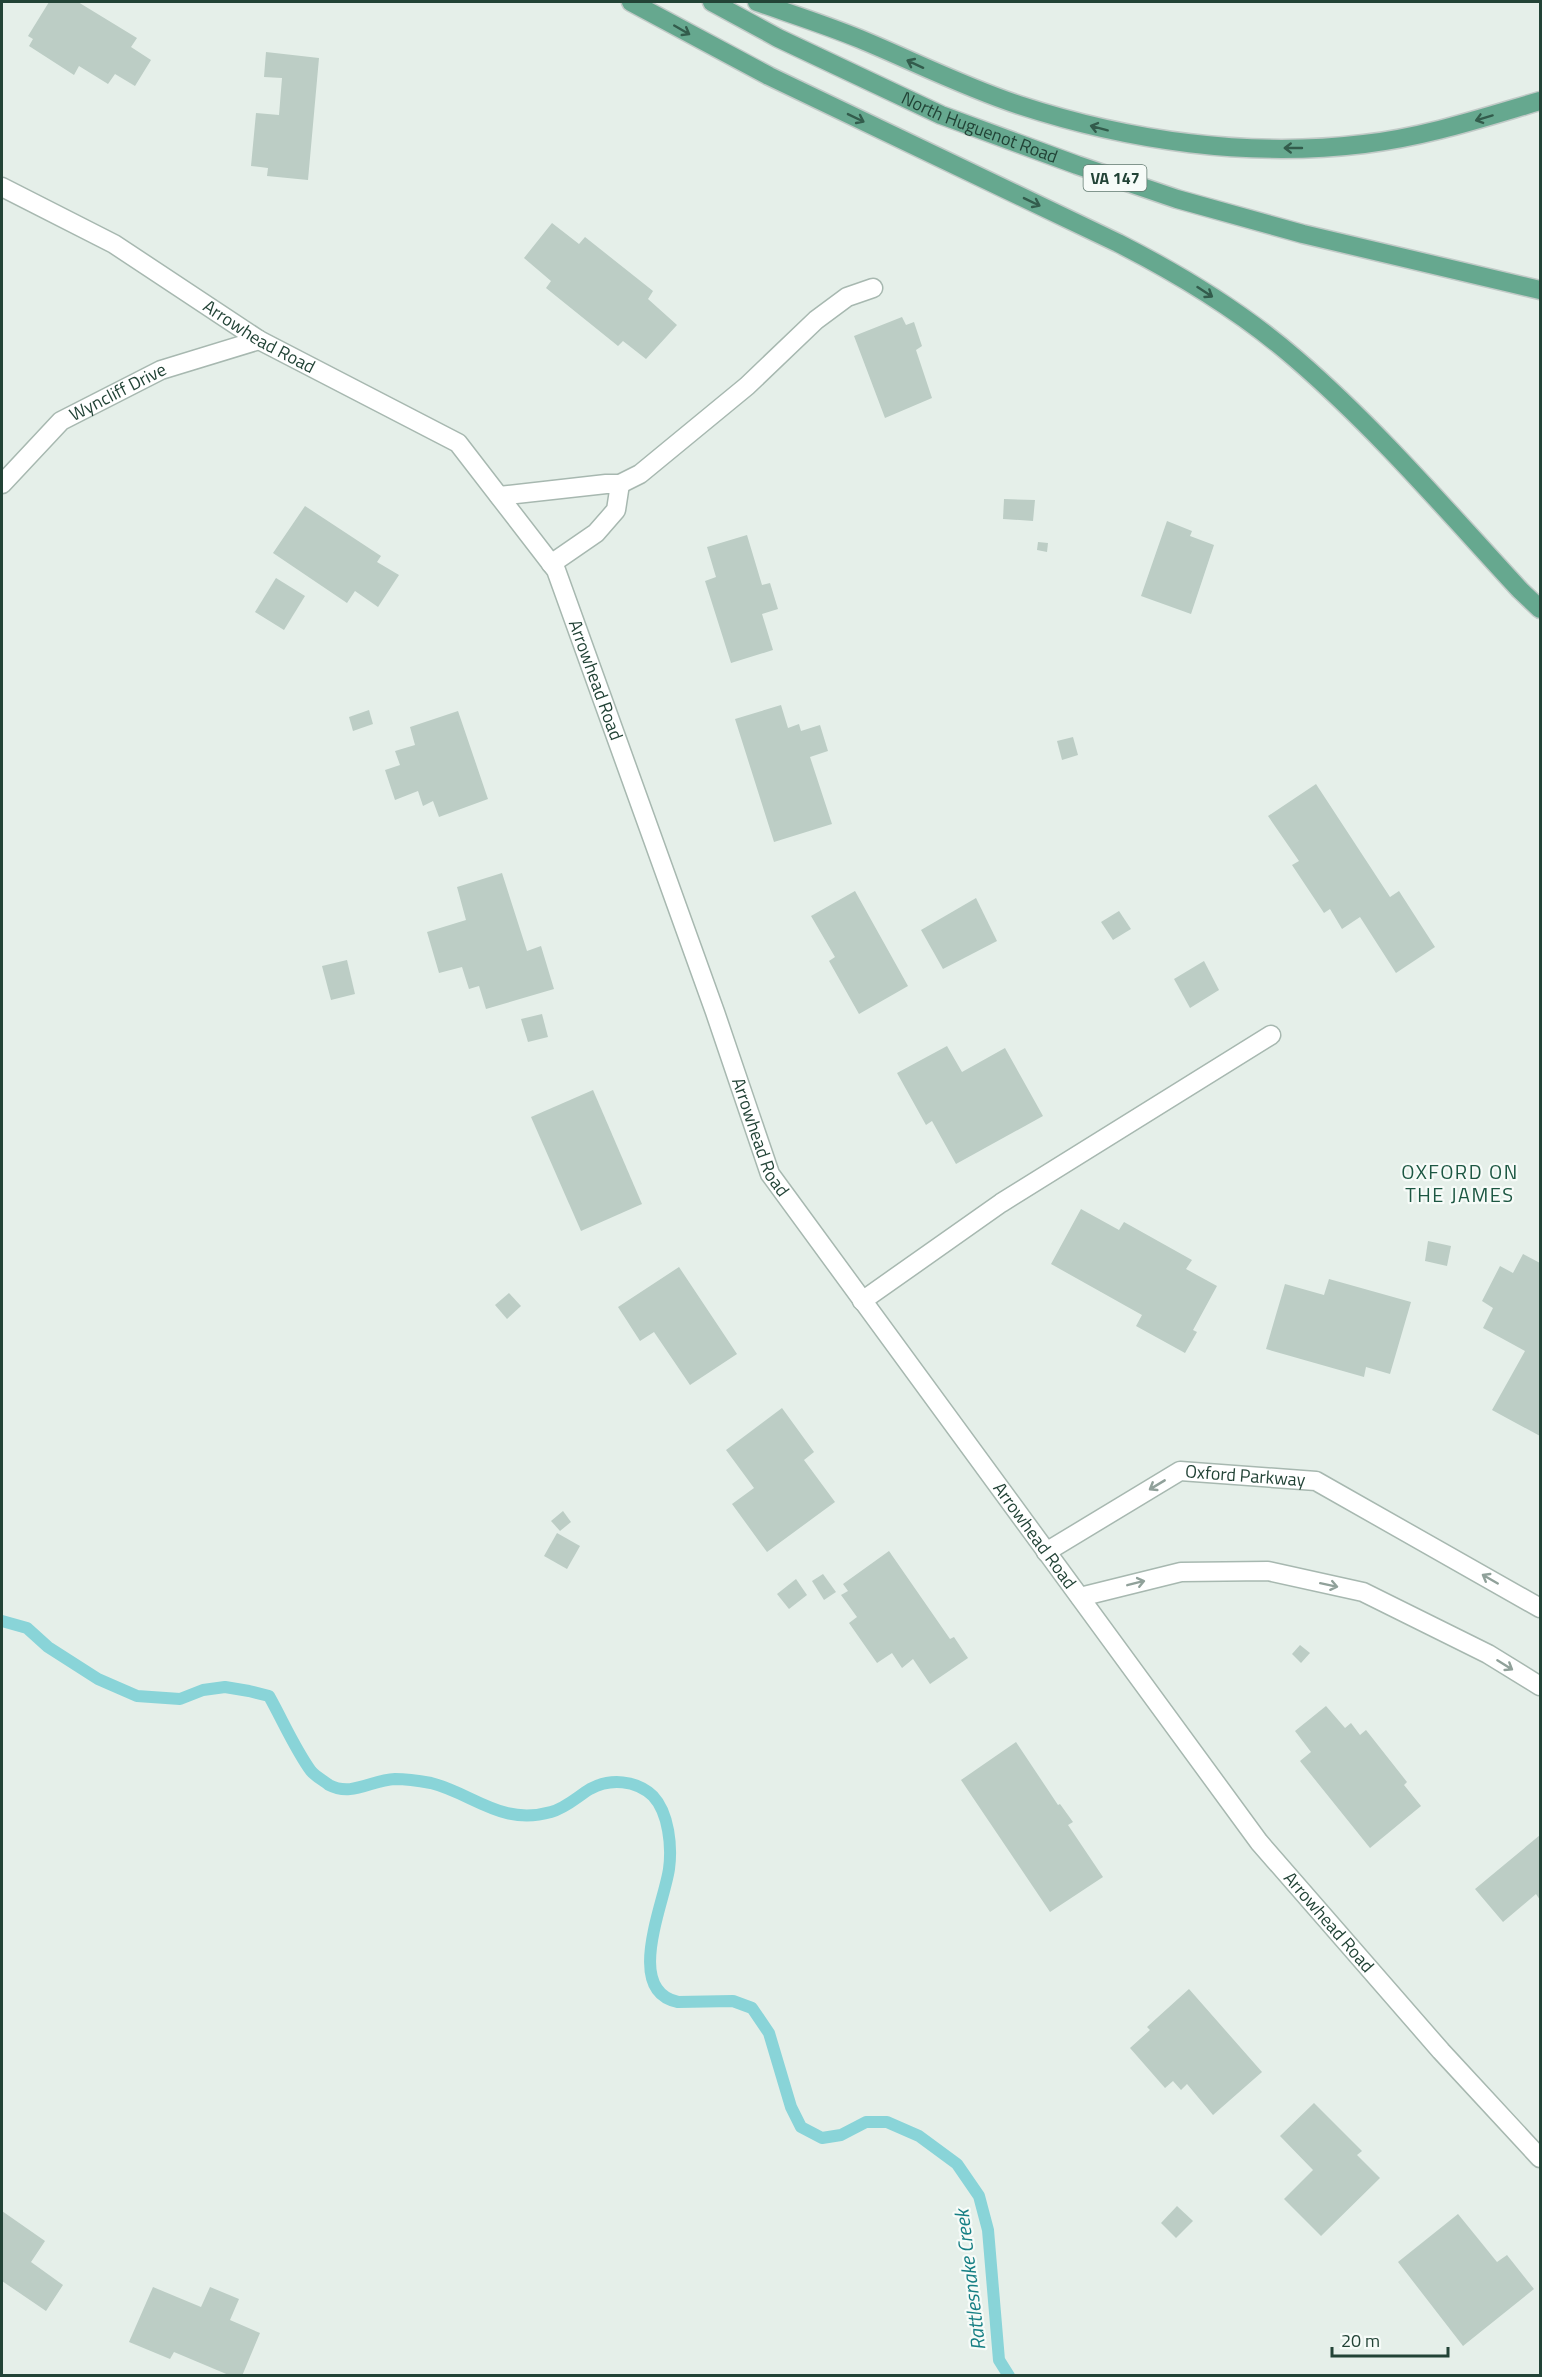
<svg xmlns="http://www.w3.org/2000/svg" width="1542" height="2377" viewBox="0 0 1542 2377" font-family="'Titillium Web',sans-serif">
<rect width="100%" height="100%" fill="#e5efe9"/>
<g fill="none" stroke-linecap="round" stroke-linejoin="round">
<path stroke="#89d4d8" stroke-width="12" d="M2 1621 27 1628 48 1647 98 1679 137 1696 180 1699 203 1690 225 1687 249 1691 269 1696C283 1721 295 1749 311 1771 315 1776 324 1781 329 1785 352 1797 371 1780 395 1779 406 1779 420 1781 431 1783 474 1794 501 1826 551 1812 566 1808 577 1797 590 1789 610 1778 636 1780 653 1796 669 1813 672 1847 669 1869 664 1904 624 1991 678 2002L733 2001 752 2008 769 2033 791 2107 801 2127 822 2138 841 2135 866 2122H887L919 2136 957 2164 979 2196 988 2230 999 2360 1009 2376"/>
</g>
<g fill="#bccdc5">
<path d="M49 2H78L137 38 131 47 151 60 135 86 115 74 108 84 79 66 74 75 29 46 33 39 28 36Z"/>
<path d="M266 52 319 58 308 180 267 176 268 168 251 166 256 113 279 115 282 78 264 77Z"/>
<path d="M552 223 579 244 585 237 653 291 648 299 677 325 646 359 623 341 618 346 546 288 551 281 524 258Z"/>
<path d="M902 317 906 325 914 322 922 346 916 350 932 398 885 418 854 336Z"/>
<path d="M1004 499 1035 500 1033 521 1003 519Z"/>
<path d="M305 506 381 556 377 562 399 575 378 607 355 591 347 603 273 553Z"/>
<path d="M1167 521 1192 531 1190 536 1214 545 1191 614 1141 596Z"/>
<path d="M747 535 762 585 770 583 778 609 762 614 773 650 731 663 705 581 716 577 707 547Z"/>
<path d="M1038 542 1048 543 1047 552 1037 550Z"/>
<path d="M276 578 305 596 284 630 255 612Z"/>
<path d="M781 705 788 728 799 724 801 731 820 725 828 751 810 757 832 824 774 842 735 719Z"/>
<path d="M369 710 373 724 353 731 349 717Z"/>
<path d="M458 711 488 799 439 817 433 801 423 806 418 791 395 800 385 770 400 765 395 751 415 745 410 727Z"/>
<path d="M1073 737 1078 755 1062 760 1057 741Z"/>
<path d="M1316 784 1390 897 1399 891 1435 947 1396 973 1360 917 1342 929 1330 909 1324 913 1292 865 1299 861 1268 816Z"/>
<path d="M502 873 527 951 541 946 554 989 486 1009 479 986 469 989 462 967 439 973 427 932 466 920 457 887Z"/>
<path d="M855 891 908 986 859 1014 829 961 835 957 811 916Z"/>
<path d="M976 898 997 941 943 969 921 930Z"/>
<path d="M1119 911 1131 929 1113 940 1101 922Z"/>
<path d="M347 960 355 994 331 1000 322 966Z"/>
<path d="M1204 961 1219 990 1190 1008 1174 979Z"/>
<path d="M542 1014 548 1037 528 1042 521 1019Z"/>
<path d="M947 1046 962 1072 1005 1048 1043 1116 956 1164 932 1121 926 1125 897 1073Z"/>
<path d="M593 1090 642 1204 581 1231 531 1117Z"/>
<path d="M1081 1209 1119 1230 1124 1222 1192 1260 1186 1269 1217 1286 1193 1330 1197 1332 1185 1353 1136 1326 1142 1315 1051 1264Z"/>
<path d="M1428 1241 1451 1246 1447 1266 1425 1261Z"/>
<path d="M1523 1254 1540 1263V1436L1492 1410 1525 1351 1483 1328 1493 1308 1482 1301 1500 1266 1513 1273Z"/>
<path d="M679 1267 737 1354 690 1385 654 1332 640 1341 618 1307Z"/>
<path d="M1329 1279 1411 1302 1390 1374 1366 1367 1364 1377 1266 1349 1285 1284 1324 1295Z"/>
<path d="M509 1293 521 1306 507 1319 495 1305Z"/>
<path d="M782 1408 814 1452 804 1460 835 1502 767 1552 732 1504 754 1488 726 1450Z"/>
<path d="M563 1511 571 1522 560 1531 551 1521Z"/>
<path d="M557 1533 580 1546 567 1569 544 1556Z"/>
<path d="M889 1551 950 1639 954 1637 968 1658 930 1684 913 1659 902 1668 892 1653 877 1663 849 1623 857 1617 841 1595 848 1591 843 1584Z"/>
<path d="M823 1574 836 1592 824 1600 812 1581Z"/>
<path d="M796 1579 807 1595 789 1609 777 1594Z"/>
<path d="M1300 1645 1310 1653 1301 1663 1292 1654Z"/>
<path d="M1326 1706 1345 1728 1351 1723 1360 1735 1366 1730 1407 1782 1404 1785 1421 1806 1370 1848 1300 1761 1311 1752 1295 1731Z"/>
<path d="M1016 1742 1058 1805 1060 1804 1073 1822 1068 1825 1103 1877 1050 1912 961 1780Z"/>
<path d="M1540 1835V1900L1536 1894 1503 1922 1475 1889Z"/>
<path d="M1189 1989 1262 2072 1213 2115 1187 2084 1181 2090 1173 2081 1165 2088 1130 2048 1150 2030 1147 2027Z"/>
<path d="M1314 2103 1362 2151 1357 2155 1380 2178 1321 2236 1284 2199 1313 2170 1280 2136Z"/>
<path d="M1177 2206 1193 2221 1176 2238 1161 2223Z"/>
<path d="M2 2211 45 2241 31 2262 63 2285 46 2311 2 2281Z"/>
<path d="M1458 2214 1497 2262 1507 2255 1534 2289 1463 2346 1398 2262Z"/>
<path d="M153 2287 201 2307 210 2287 239 2299 230 2320 260 2333 242 2376H231L174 2352 170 2359 129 2342Z"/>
</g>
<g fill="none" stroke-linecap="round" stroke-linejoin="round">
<g stroke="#a7b8b0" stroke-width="21">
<g id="lane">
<path d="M499 496 606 484H620L640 474 747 386 816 320 847 297 873 288"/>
<path d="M551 564 596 533 616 510 620 484"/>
<path d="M862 1301 1001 1203 1271 1035"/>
</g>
</g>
<g stroke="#a7b8b0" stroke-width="21">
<g id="street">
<path id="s1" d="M2 187 114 244 259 340 458 443 556 570 715 1012 770 1174 1259 1842 1441 2051 1540 2158"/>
<path id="s2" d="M2 484 61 421 161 370 259 340"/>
<path id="s3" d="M1046 1552 1180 1471 1316 1481 1540 1608"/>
<path d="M1080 1597 1181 1572 1268 1571 1363 1592 1488 1654 1540 1686"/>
</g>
</g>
<g stroke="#c1cac7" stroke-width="21">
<g id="primary">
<path d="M631 2 769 76 1118 243C1181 275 1242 312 1296 359 1377 429 1447 511 1520 590L1540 609"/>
<path id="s4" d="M712 2 778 38 941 115 1077 165 1177 199 1303 234 1540 290"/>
<path d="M757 2C791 14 826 25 860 39 913 61 964 87 1019 105 1129 141 1249 158 1364 144 1425 137 1482 118 1540 101"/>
</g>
</g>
<use href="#lane" stroke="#fff" stroke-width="18"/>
<use href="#street" stroke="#fff" stroke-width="18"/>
<use href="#primary" stroke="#66a88f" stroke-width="18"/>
</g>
<defs><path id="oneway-shaft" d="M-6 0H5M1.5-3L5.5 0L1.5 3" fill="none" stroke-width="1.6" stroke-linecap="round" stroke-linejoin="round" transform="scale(1.5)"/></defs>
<g stroke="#335c4c">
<use href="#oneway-shaft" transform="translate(682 30) rotate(30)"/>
<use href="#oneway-shaft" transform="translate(915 64) rotate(-155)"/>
<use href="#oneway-shaft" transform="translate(856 118) rotate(26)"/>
<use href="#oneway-shaft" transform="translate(1484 118) rotate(163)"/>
<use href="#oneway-shaft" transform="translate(1099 128) rotate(-165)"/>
<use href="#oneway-shaft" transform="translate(1293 148) rotate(180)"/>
<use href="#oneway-shaft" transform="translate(1032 202) rotate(26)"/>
<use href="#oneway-shaft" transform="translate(1205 292) rotate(33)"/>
</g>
<g stroke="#90a19a">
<use href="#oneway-shaft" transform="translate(1157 1485) rotate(149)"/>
<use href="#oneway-shaft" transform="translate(1490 1579) rotate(-150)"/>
<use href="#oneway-shaft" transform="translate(1136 1583) rotate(-14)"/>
<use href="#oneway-shaft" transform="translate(1329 1585) rotate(12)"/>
<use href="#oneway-shaft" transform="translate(1505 1665) rotate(32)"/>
</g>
<g text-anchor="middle" stroke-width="4.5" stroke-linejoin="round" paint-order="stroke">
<rect fill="#f6fbf8" stroke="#627a70" stroke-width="1.5" x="1083.5" y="165" width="63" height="26" rx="4.5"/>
<g font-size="16" font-weight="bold" fill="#224336">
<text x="1115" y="184">VA 147</text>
</g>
<g font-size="18" fill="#224336" stroke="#f6fbf8">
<text dy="6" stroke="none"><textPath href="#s4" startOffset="296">North Huguenot Road</textPath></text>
<text dy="6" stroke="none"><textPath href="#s1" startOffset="298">Arrowhead Road</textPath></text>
<text dy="6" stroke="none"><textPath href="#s2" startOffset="150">Wyncliff Drive</textPath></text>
<text dy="6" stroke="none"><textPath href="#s1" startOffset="801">Arrowhead Road</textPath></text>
<text dy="6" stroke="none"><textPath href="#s1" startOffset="1287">Arrowhead Road</textPath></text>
<text dy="6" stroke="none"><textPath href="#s3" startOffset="222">Oxford Parkway</textPath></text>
<text dy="6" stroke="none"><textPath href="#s1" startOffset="1773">Arrowhead Road</textPath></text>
<text dy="6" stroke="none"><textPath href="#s1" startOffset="2259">Arrowhead Road</textPath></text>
</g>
<g font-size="20" letter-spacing="1.5" fill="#1c5742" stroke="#f6fbf8">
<text x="1460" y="1179">OXFORD ON<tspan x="1460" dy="23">THE JAMES</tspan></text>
</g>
<g font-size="20" font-style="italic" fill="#167f84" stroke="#f6fbf8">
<text transform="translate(970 2280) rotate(-97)" y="7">Rattlesnake Creek</text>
</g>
</g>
<rect width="1542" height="2377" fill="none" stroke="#224336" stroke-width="6"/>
<path d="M1332 2347v9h116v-9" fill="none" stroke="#224336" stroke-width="3"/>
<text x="1341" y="2347" font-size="18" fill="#224336" stroke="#f6fbf8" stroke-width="4.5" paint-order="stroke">20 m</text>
</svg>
